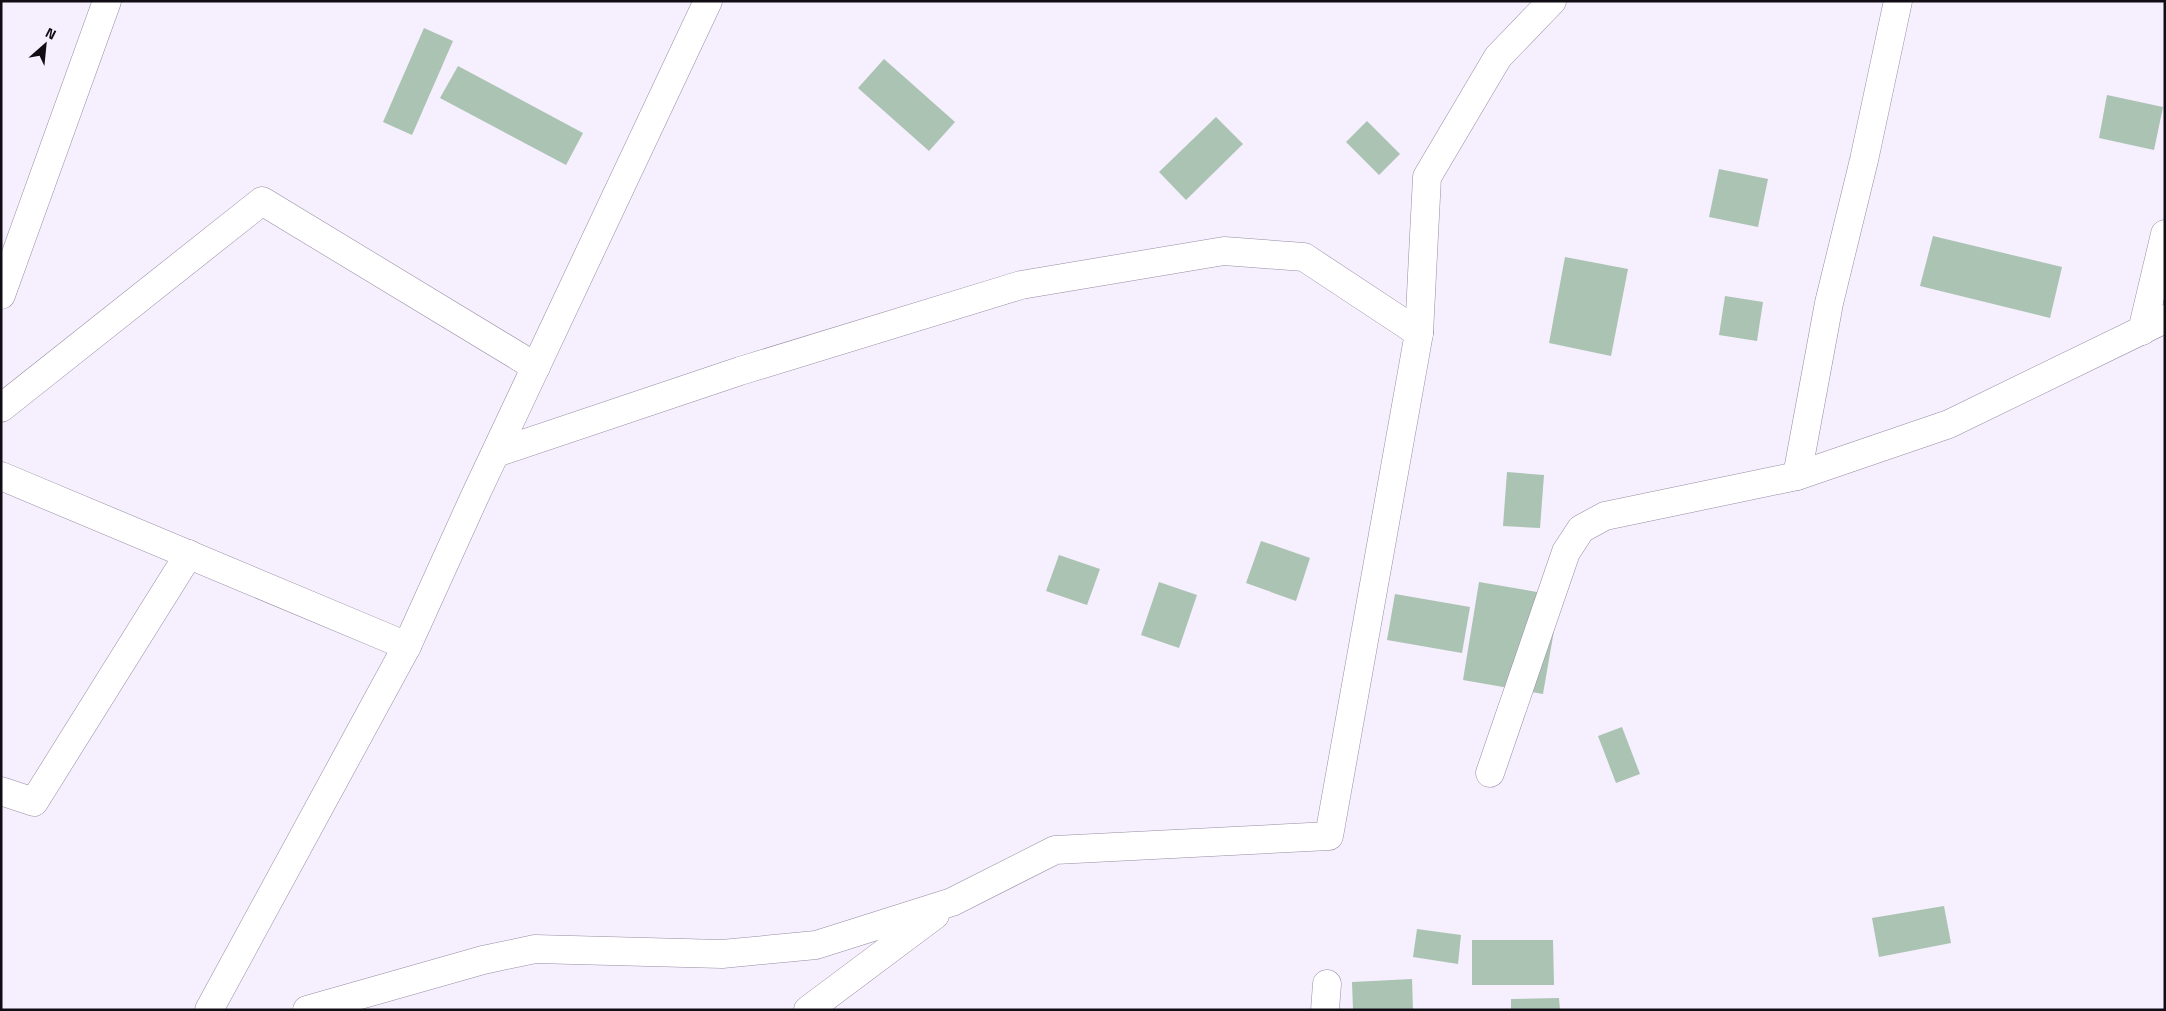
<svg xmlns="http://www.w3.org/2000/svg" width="2166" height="1011" viewBox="0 0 2166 1011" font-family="'Titillium Web',sans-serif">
<rect width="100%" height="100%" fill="#f6effe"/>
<g fill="#abc3b2">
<path d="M424 28 453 41 412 135 383 122Z"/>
<path d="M884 59 955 122 929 151 858 88Z"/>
<path d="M458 66 583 133 566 165 440 98Z"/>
<path d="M2107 95 2163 107 2154 150 2099 138Z"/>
<path d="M1216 117 1243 144 1186 200 1159 172Z"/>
<path d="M1367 121 1400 154 1379 175 1346 142Z"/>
<path d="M1719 169 1768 179 1758 227 1709 217Z"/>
<path d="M1933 236 2062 267 2050 318 1920 286Z"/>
<path d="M1565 257 1628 269 1611 356 1549 343Z"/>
<path d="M1725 296 1763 302 1757 341 1719 335Z"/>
<path d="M1507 472 1544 475 1540 528 1503 526Z"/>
<path d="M1261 541 1310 558 1296 601 1246 583Z"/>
<path d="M1059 555 1100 569 1087 605 1046 591Z"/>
<path d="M1159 582 1197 595 1179 648 1141 635Z"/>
<path d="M1479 582 1560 596 1543 694 1463 680Z"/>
<path d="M1395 594 1470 607 1462 653 1387 640Z"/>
<path d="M1622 727 1640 774 1616 783 1598 736Z"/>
<path d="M1944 906 1951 943 1879 957 1872 918Z"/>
<path d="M1417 929 1461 935 1458 964 1413 957Z"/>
<path d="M1472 940H1553L1554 985H1472Z"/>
<path d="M1412 979 1413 1010H1353L1352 982Z"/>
<path d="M1559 998 1560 1010H1511V999Z"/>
</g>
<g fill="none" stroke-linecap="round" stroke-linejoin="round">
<g stroke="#978ca3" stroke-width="29">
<g id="minor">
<path d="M1 295 107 1"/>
<path d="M2142 331 2165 234"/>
<path d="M1 408 262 201 536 367"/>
<path d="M496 453 740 371 1021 285 1224 251 1304 257 1419 333"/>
<path d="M1 476 407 646"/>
<path d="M1797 476 1829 303 1864 160 1898 1"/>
<path d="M1490 773 1566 552 1581 529 1605 516 1797 476 1949 424 2165 319"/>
<path d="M1 791 34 802 189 554"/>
<path d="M209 1010 407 646 474 498 708 1"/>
<path d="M307 1010 483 960 535 949 722 954 816 945 952 902 1055 850 1329 836 1419 333 1427 177 1498 57 1552 1"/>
<path d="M808 1010 935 915"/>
<path d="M1325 1010 1327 984"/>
</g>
</g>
<use href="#minor" stroke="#fff" stroke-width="28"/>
</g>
<rect width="2166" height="1011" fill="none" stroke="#110d15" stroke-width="5"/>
<g transform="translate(45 45) rotate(27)" stroke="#f6effe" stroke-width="4" paint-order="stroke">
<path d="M0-4L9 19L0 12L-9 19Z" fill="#110d15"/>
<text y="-8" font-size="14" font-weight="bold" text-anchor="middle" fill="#110d15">N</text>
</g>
</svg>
